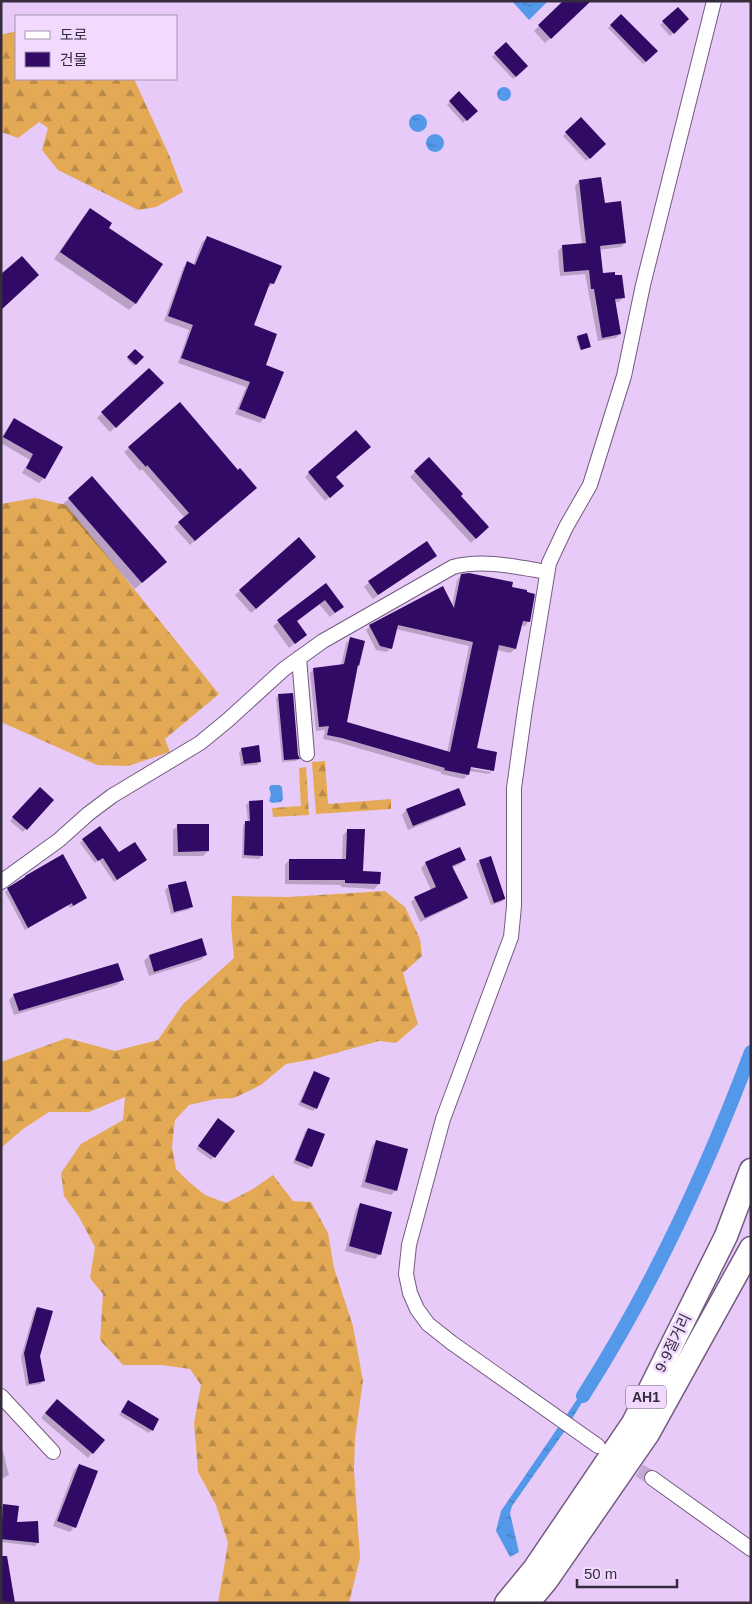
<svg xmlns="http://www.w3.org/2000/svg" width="752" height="1604" viewBox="0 0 752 1604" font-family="Arial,'Noto Sans KR',sans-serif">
<defs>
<pattern id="forest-firs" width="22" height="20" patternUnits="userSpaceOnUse" patternTransform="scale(1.25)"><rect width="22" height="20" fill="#e4a955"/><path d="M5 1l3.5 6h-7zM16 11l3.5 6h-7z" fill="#ba8a48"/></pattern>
<pattern id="water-ripples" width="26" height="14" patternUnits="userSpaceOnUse" patternTransform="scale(1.25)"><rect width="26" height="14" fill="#5398e9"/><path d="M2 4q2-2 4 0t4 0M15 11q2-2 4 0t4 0" fill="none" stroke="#467cbe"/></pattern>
</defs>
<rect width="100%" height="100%" fill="#e7caf7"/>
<g fill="url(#forest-firs)">
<path d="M16 31V79H134L170 157 183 192 156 207 138 210 58 170 42 150 48 128 39 122 18 138 1 132V35Z"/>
<path d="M35 498 66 505 219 694 165 739 170 752 128 766 97 765 1 722V504Z"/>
<path d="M325 761 328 804 391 799V809L316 814 312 762Z"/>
<path d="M306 767 309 815 273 817 272 808 301 806 299 768Z"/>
<path d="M385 891 405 907 420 939 422 956 403 973 418 1024 396 1043 379 1041 314 1059 286 1064 261 1085 234 1098 215 1099 189 1105 175 1120 172 1147 176 1169 189 1182 205 1195 226 1203 253 1189 273 1175 293 1201 311 1202 328 1233 334 1268 353 1326 363 1381 355 1438 354 1470 360 1558 349 1603H218L228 1543 216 1505 198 1472 194 1423 201 1385 190 1369 162 1365H123L100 1340 103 1294 90 1278 95 1247 79 1217 64 1196 61 1173 81 1144 123 1120 125 1097 89 1112H49L23 1129 1 1148V1062L67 1038 115 1051 158 1040 183 1004 234 958 231 926 232 896 288 897Z"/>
</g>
<g fill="url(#water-ripples)">
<path d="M512 1H548L529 20Z"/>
<circle cx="504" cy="94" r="7"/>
<circle cx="418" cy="123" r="9"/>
<circle cx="435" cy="143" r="9"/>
<path d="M271 785H279L282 787 283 799 281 802 272 803 269 801 271 794 269 788Z"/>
<path d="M591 1379 595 1381 564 1432 512 1506 510 1513 519 1552 510 1557 496 1531 501 1511Z"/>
</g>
<g fill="#0003" fill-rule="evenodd">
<path d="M565 1H590L545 43 534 31Z"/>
<path d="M678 9 687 19 670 36 660 25Z"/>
<path d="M621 16 656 51 643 64 608 28Z"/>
<path d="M506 43 527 66 513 79 492 57Z"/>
<path d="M459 93 476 111 463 123 447 105Z"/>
<path d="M581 119 604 144 586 161 563 136Z"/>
<path d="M579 181 625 243 621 247 599 250 602 275 623 297 619 302H615L620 334 616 338 598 341 585 274 560 276 558 251 563 246 582 245 575 186Z"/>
<path d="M90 210 108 228 136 303 129 310 54 259 84 216Z"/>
<path d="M207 238 273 284 267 288 252 326 264 366V418L260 423 235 414 246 387 178 363 189 330 164 321 183 268 187 263 193 265 202 242Z"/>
<path d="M577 337 590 347 580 350 576 338Z"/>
<path d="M135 350 142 357 134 366 127 359Z"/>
<path d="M149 369 162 383 110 432 97 418Z"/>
<path d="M14 419 61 447 44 478 39 483 22 473 30 460 1 443V438Z"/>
<path d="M129 448 250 492 190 545 174 527 185 518 142 469 140 471 124 452Z"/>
<path d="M429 459 460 496 488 527 471 543 410 477Z"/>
<path d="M309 473 335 478 338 490 325 501 305 477Z"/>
<path d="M92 478 158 568 135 589 62 505Z"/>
<path d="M435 556 373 599 364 587 369 582Z"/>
<path d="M310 561 251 613 235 595 240 591Z"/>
<path d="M462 575 510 588 529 621 525 626 520 625 515 649 510 653 497 650 476 749 493 770 489 774 469 771 468 774 464 779 441 774V772L337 742 323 739 325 730 316 731 310 673 314 669 341 666 346 643 350 639 358 665 356 667 345 723 447 752 469 646 396 629 391 648 387 652 376 650 366 630 370 626 452 606 457 580ZM465 764 491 769V772L464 767Z"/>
<path d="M326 585 337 611 330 617 319 604 296 622 300 639 289 648 273 626Z"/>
<path d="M278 696 299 759 296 761 282 762 276 698Z"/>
<path d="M242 749 260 761 257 765 241 766 239 752Z"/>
<path d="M40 788 52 800 23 832 10 821Z"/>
<path d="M458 789 464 805 459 809 408 830 402 815 406 810Z"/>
<path d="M249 802 262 856 259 859 242 858 243 825 248 822 246 805Z"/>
<path d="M178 826 208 851 203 856H173V830Z"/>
<path d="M348 830 362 872 379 884 374 889 341 887V885L285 884V865L289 860 342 861 343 835Z"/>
<path d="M83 840 119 854 146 860 114 882 99 860 95 863 80 843Z"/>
<path d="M464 860 460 864 452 868 466 897 462 902 420 922 411 902 415 898 431 890 421 868 426 863Z"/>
<path d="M480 861 504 899 501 902 491 905 476 864Z"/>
<path d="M185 882 191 907 188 910 171 914 165 890 168 887Z"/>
<path d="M8 889 86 898 70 908 68 905 25 930 5 892Z"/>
<path d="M201 940 206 955 201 960 149 976 144 961 149 956Z"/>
<path d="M122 980 117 985 14 1015 9 1000 14 995Z"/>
<path d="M315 1072 316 1108 313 1111 298 1105 312 1075Z"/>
<path d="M215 1123 233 1131 211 1160 196 1149Z"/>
<path d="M308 1129 311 1166 308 1169 293 1163 305 1132Z"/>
<path d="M377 1141 396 1190 391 1195 361 1187 372 1146Z"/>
<path d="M360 1204 380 1254 375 1259 345 1251 356 1209Z"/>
<path d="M37 1308 39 1356 43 1381 40 1384 26 1386 21 1357 34 1311Z"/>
<path d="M128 1402 152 1430 149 1433 119 1415Z"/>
<path d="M52 1405 92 1453 88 1458 41 1418Z"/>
<path d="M1 1444 9 1475 1 1479Z"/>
<path d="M79 1465 74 1527 70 1532 53 1526 74 1470Z"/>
<path d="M4 1505 16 1523 36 1522 38 1543 35 1546 1 1542V1507Z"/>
</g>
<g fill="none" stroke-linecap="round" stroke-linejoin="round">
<path stroke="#5398e9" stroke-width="14" d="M583 1396C652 1288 706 1172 751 1052"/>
</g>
<g fill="#300a64">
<path d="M563 1H591L551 39 538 25Z"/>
<path d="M678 7 689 19 674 34 662 21Z"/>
<path d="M621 14 658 51 646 62 610 25Z"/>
<path d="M506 42 528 66 516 77 494 53Z"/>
<path d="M459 91 478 111 467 121 449 101Z"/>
<path d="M581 117 606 144 590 159 565 132Z"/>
<path d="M601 177 605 203 621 201 626 243 600 246 603 273 615 272V275H622L625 298 615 299 621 334 602 338 594 289H591L589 270 564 272 562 245 586 243 579 180Z"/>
<path d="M90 208 112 223 109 228 163 264 136 304 60 252Z"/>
<path d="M207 236 282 266 274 284 270 283 254 325 277 334 266 365 284 372 265 419 239 409 250 382 181 358 193 325 168 316 187 261 195 265Z"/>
<path d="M22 256 39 275 1 310V274Z"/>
<path d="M587 333 591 347 581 350 577 336Z"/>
<path d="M135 349 144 357 136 365 127 357Z"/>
<path d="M149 368 164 383 116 428 101 412Z"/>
<path d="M180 402 238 470 240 468 257 488 195 541 178 522 189 513 147 465 146 467 128 447Z"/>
<path d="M14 418 63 447 45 479 26 468 33 454 3 437Z"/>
<path d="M356 430 371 447 336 477 344 486 330 498 308 472Z"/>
<path d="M429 457 463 494 461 496 489 527 476 539 414 471Z"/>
<path d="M92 476 167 562 142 583 68 498Z"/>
<path d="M299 537 316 557 256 609 239 590Z"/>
<path d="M427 541 437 556 378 595 368 581Z"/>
<path d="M469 573 513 582 512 587 527 590V592L535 594 530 622 523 621 516 649 499 645 477 748 497 752 494 771 471 767 469 775 444 770 445 768 342 738 327 735 329 726 319 727 313 668 344 664 350 637 365 641 359 666 358 665 347 722 450 752 473 642 398 625 392 649 380 646 369 625 443 586 454 608 461 574Z"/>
<path d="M326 583 344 607 335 613 325 600 297 621 307 635 295 644 277 620Z"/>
<path d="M293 693 298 755 300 759 284 760 278 694Z"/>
<path d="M259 745 261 762 244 764 241 748Z"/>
<path d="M40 787 54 800 27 830 12 817Z"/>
<path d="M459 788 466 805 413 826 406 809Z"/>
<path d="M263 800V856L244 855 245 821H250L249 801Z"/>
<path d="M177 824H209V851L178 852Z"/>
<path d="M100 826 119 852 135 842 147 860 117 880 103 858 98 861 82 839Z"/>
<path d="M347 829H365L363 871 381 872 380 884 345 883V880H289V859H346Z"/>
<path d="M460 847 466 860 452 866 468 898 425 918 414 897 436 887 425 862Z"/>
<path d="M63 854 87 898 73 906 72 903 28 928 7 888 25 877V876Z"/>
<path d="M491 856 505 898V899L494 903 479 860Z"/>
<path d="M186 881 193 907 174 912 168 885Z"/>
<path d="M202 938 207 955 154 972 149 955Z"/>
<path d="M118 963 124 980 19 1011 13 994Z"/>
<path d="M314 1071 330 1078 317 1109 301 1102Z"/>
<path d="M218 1118 235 1131 215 1158 198 1146Z"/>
<path d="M308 1128 325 1134 312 1167 295 1160Z"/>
<path d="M376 1140 408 1149 397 1191 365 1182Z"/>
<path d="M360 1203 392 1212 381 1255 349 1246Z"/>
<path d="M37 1307 53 1311 40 1356 45 1381 29 1384 24 1353Z"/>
<path d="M57 1399 105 1440 93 1454 45 1413Z"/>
<path d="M128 1400 159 1419 153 1431 121 1412Z"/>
<path d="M79 1464 98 1471 76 1528 57 1521Z"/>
<path d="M3 1504 19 1506 17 1522 38 1521 39 1543 1 1539Z"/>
<path d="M1 1556H7L15 1603H1Z"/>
</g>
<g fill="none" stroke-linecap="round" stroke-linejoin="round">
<path stroke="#c4aad2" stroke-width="14" stroke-dasharray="14 7" stroke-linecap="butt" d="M621 1460 652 1478"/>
<g stroke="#745a81" stroke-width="16">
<g id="minor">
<path d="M299 658 307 754"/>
<path d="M1 882 59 840 88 814 112 796 200 743 228 720 284 669 323 641 453 567C483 559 517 567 547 572"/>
<path d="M1 1396 53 1452"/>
<path d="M598 1446 452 1343 428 1324 417 1309 410 1293 406 1274 409 1245 443 1119 511 937 514 906V788L525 709 549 563 566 527 590 485 624 376 643 285 714 1"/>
<path d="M652 1478 751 1549"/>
</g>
</g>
<g stroke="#745a81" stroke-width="25">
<g id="trunk">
<path d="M506 1603 534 1569 633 1423 726 1236 751 1170"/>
<path d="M528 1603 547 1580 648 1434 751 1248"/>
</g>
</g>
<use href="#minor" stroke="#fff" stroke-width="14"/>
<use href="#trunk" stroke="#fff" stroke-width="22"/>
</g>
<g text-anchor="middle" stroke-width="5" stroke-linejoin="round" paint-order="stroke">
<rect fill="#f1dafe" stroke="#6e6077" stroke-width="1" x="626" y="1385.5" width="40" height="23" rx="4"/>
<g font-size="14" font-weight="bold" fill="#362b3d">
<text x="646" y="1402">AH1</text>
</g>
<g font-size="15" fill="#362b3d" stroke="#f1dafe">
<text transform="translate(673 1343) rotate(-64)" y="5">9·9절거리</text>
</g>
</g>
<rect width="752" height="1604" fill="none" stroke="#362b3d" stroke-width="5"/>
<rect x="15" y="15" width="162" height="65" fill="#f1dafe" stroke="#a694b1"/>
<rect x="25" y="31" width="25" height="8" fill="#ffffff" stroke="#a694b1"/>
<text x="60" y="40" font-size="15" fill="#362b3d">도로</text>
<rect x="25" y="52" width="25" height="15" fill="#300a64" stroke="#a694b1"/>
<text x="60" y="65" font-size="15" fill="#362b3d">건물</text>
<path d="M577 1579v8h100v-8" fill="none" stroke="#362b3d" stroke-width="2.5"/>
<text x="584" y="1579" font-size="15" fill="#362b3d" stroke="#f1dafe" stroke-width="4" paint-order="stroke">50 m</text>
</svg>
